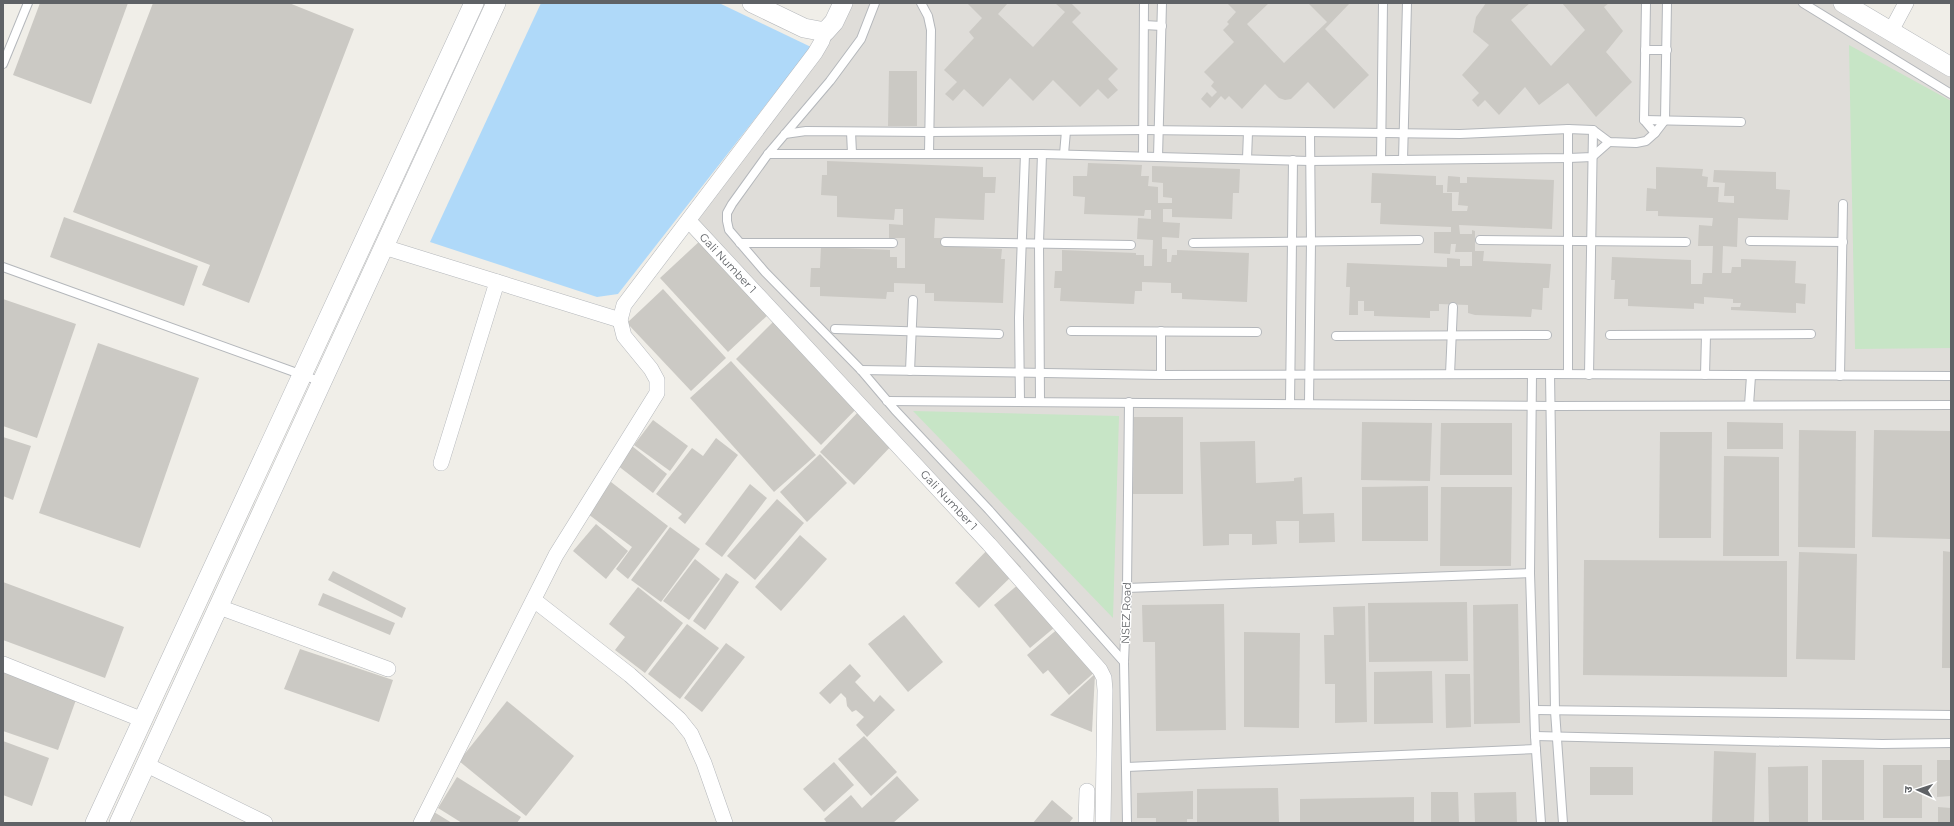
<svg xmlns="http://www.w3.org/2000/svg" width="1954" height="826" viewBox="0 0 1954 826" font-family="Montserrat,'Noto Sans Devanagari',sans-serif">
<rect width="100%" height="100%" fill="#f0eee8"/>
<path fill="#dfddd9" d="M854 3H1844L1951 64V823H1107V670L693 225Z"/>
<g fill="#c7e5c6">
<path d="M1849 45 1951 101V348L1855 349Z"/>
<path d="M913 411 1119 416 1113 618Z"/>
</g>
<path fill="#afd9f9" d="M541 3H719L811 47 618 294 597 297 430 242Z"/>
<g fill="#cbc9c4">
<path d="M40 3H128L91 104 13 75Z"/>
<path d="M153 3H289L354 29 249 303 202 285 210 265 73 212Z"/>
<path d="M967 3H1008L998 14 1033 47 1065 12 1055 3H1071L1081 13 1072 22 1118 69 1108 79 1118 90 1108 99 1098 89 1080 107 1053 80 1033 101 1010 78 983 107 964 89 953 101 945 94 957 82 944 70 974 38 969 32 982 18Z"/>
<path d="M1227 3H1269L1247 24 1284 63 1327 22 1308 3H1350L1325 29 1369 75 1334 109 1308 82 1291 99 1285 100 1279 98 1265 84 1242 109 1229 96 1225 100 1221 96 1210 108 1201 99 1207 92 1212 97 1217 92 1211 86 1214 82 1204 72 1234 42 1223 30 1229 24 1227 22 1236 12Z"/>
<path d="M1486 3H1530L1511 20 1551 66 1585 30 1562 3H1609L1604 7 1623 31 1606 52 1632 82 1596 117 1568 83 1539 105 1525 87 1499 115 1485 100 1478 107 1472 100 1479 93 1462 75 1489 45 1473 32 1476 17Z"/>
<path d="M889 71H917V126H888Z"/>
<path d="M827 161 983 167V177H996L995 193H985L984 220 935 218 934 238H942V246L1002 249 1001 259H1005L1003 303 934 301V293H925V284L894 283V292H887L886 299 820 296V287H810L811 268H820L821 247 890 250V257H897V268H905V238H889V224L903 225V209H895L894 220 837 217V196L821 195 822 175H827Z"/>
<path d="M1088 163 1142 165 1141 176H1149L1148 186 1158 187V203H1172V198L1163 197V183L1152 182V166L1240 169 1239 193H1233L1232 219 1172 217V209H1163V222L1180 223 1179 238 1162 237V249H1167V262H1171L1172 255H1177V250L1249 253 1247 302 1182 299V293H1171V283L1142 282V291H1135L1134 304 1060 301 1061 288H1054L1055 271H1062V250L1136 253V255H1144V266H1152L1153 240 1137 239 1138 218 1151 219V210H1145L1144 216 1084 214 1085 197 1073 196V176H1087Z"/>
<path d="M1656 167 1703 169 1702 176 1708 177 1707 187H1719L1718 202 1734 203V196H1724L1725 183 1713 182 1714 170 1776 172V189L1790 190 1788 220 1738 218 1737 247 1723 246 1722 273H1731L1732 267H1741V259L1796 261 1795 283 1806 284 1805 304 1796 303V313L1731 310V307H1740L1741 303H1733V299L1704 297V304L1694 303V309L1628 306V299H1614L1615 280H1611L1612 257 1691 260V284H1702L1703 273H1712L1713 246H1698L1699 225 1712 226 1713 218 1658 216V211H1646L1647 188 1656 189Z"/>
<path d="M1372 173 1436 176V185H1443V193H1452V211H1467L1468 206 1458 205 1459 192H1447L1448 176 1460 177V183H1467V177L1554 180 1552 229 1459 225 1460 234H1472V230L1475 231V251H1484L1483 261 1551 264 1549 288H1543L1542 310 1532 309 1531 317 1475 315 1468 313V305L1439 304V311H1430V318L1374 316V311H1364V301H1358V315H1349L1350 287H1346L1347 263 1447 267V258L1460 259V266H1472V252H1455L1456 244H1451L1450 254 1434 253V232H1451V227L1380 224 1381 203H1371Z"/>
<path d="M64 217 198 266 184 306 50 257Z"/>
<path d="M702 239 770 313 728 352 660 278Z"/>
<path d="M663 289 726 358 691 391 627 323Z"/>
<path d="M3 299 76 324 37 438 3 426Z"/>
<path d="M776 319 861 404 821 445 736 359Z"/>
<path d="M98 343 199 378 140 548 39 513Z"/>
<path d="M731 361 816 455 774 492 690 398Z"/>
<path d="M860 410 894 443 854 485 820 452Z"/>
<path d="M1134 417H1183V494H1133Z"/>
<path d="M653 420 688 446 670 471 634 445Z"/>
<path d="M1362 422 1432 423 1430 481 1361 480Z"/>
<path d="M1727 422 1783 423V449H1727Z"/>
<path d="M1441 423H1512V475H1440Z"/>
<path d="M1799 430 1856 431 1855 548 1798 547Z"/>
<path d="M1874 430 1951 431V539L1872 537Z"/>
<path d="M1660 432H1712L1711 538H1659Z"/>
<path d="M3 437 31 446 13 500 3 496Z"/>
<path d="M716 438 738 455 685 524 678 518 682 514 656 494 692 448 703 456Z"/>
<path d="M1255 441 1256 483 1294 481V478L1302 477 1303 514 1334 513 1335 542 1299 543V521H1276L1277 544 1252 545V534H1229V545L1203 546 1200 442Z"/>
<path d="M632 446 667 474 653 493 617 465Z"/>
<path d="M820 454 847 483 807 522 780 492Z"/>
<path d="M1724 456 1779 457V556H1723Z"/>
<path d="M611 482 668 526 628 579 616 569 632 547 588 514Z"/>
<path d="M750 484 767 498 722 557 705 544Z"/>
<path d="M1428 486V541H1362V487Z"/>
<path d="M1441 487H1512L1511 566H1440Z"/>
<path d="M777 499 804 523 755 580 727 556Z"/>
<path d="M596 524 628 551 606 579 573 551Z"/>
<path d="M670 527 700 549 661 602 631 580Z"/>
<path d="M800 535 827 559 781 611 755 587Z"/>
<path d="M996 541 1021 567 979 608 955 583Z"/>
<path d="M1943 551 1951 552V668H1942Z"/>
<path d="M1799 552 1857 554 1855 660 1796 659Z"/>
<path d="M695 559 720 579 689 620 663 601Z"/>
<path d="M1584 560 1787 561V677L1583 675Z"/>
<path d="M333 571 406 608 402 618 328 580Z"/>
<path d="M726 573 739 582 705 630 693 621Z"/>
<path d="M1025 579 1061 622 1030 648 994 605Z"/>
<path d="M3 582 124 627 105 678 3 640Z"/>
<path d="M638 587 683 623 645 673 615 650 625 637 609 624Z"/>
<path d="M323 593 395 623 390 635 318 605Z"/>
<path d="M1467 602 1468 661 1369 662 1368 603Z"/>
<path d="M1224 604 1226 730 1156 731 1155 642H1143L1142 605Z"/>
<path d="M1518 604 1520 723 1474 724 1473 605Z"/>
<path d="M1365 606 1367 722 1335 723V684H1325L1324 635H1334L1333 607Z"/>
<path d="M904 615 943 662 908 692 868 644Z"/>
<path d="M687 624 719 648 680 699 648 674Z"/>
<path d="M1060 627 1097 670 1069 695 1048 670 1043 674 1027 655Z"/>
<path d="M1244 632 1300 633 1299 728 1244 727Z"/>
<path d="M726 643 745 657 702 712 684 698Z"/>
<path d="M300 649 393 680 379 722 284 689Z"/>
<path d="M850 664 861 676 855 682 874 702 880 695 895 710 867 737 856 725 864 717 856 710 852 712 847 706 846 698 841 693 830 704 819 693Z"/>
<path d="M3 670 77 697 58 750 3 731Z"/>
<path d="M1432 671 1433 723 1374 724V672Z"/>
<path d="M1095 674 1092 732 1050 715Z"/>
<path d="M1445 674H1470L1471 727 1446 728Z"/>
<path d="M507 701 574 756 526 816 459 761Z"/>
<path d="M864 736 897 772 871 796 838 759Z"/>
<path d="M3 741 49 758 32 806 3 795Z"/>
<path d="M1714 751 1756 753 1754 823H1712Z"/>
<rect x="1822" y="760" width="42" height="60"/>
<path d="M1937 760H1951V796L1937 797Z"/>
<path d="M834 762 854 785 824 812 803 789Z"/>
<rect x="1883" y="765" width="39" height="53"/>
<path d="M1808 766V823H1769L1768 767Z"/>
<rect x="1590" y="767" width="43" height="28"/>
<path d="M897 776 919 800 893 823H827L824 819 851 795 862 808Z"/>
<path d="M457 777 521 817 517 823H462L438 808Z"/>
<path d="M1278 788 1279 823H1197V789Z"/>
<path d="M1193 791V819H1187V823H1156V818H1137V793Z"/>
<path d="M1431 792H1458L1459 823H1431Z"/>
<path d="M1516 792 1517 823H1475L1474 793Z"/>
<path d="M1414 797V823H1300V799Z"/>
<path d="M1052 800 1073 818 1069 823H1033Z"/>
<path d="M1938 807 1951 808V823H1938Z"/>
<path d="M434 812 452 823H427Z"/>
</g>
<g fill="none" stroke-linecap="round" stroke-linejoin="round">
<g stroke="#b4b7bb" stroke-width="10">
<g id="service">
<path d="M875 3 861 39 830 81 768 154 732 204 727 213V221L729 230 765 272 861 370 895 410 989 510 1124 662"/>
<path d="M921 3 928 16 931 30 929 153"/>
<path d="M1646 3 1644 120 1655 133 1665 120 1667 3"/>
<path d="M1803 3 1951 94"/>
<path d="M1144 25 1162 26"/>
<path d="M1645 50H1667"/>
<path d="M3 64 28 3"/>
<path d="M1644 120 1741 122"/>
<path d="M1568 129V374"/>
<path d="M851 132 852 153"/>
<path d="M785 134 806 131 930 132 1144 130 1460 134 1568 129 1593 130 1609 142 1636 143 1646 141 1655 133"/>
<path d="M768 154H1042L1310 161 1569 158 1592 157 1609 142"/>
<path d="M1064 154 1066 131"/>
<path d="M1143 156 1144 3"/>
<path d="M1158 157 1162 3"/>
<path d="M1247 159 1248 132"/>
<path d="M1381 160 1383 3"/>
<path d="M1403 160 1407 3"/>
<path d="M1480 240 1686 242"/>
<path d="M1750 241 1843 242"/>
<path d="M945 242 1131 245"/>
<path d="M740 243H893"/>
<path d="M1193 243 1419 240"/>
<path d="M3 267 322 382"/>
<path d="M835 329 999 334"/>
<path d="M1071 331 1257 332"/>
<path d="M1161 331V375"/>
<path d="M1610 335 1811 334"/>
<path d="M1336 336 1547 335"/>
<path d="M861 370 1161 375 1550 374 1951 376"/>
<path d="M910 371 913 300"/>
<path d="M1450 374 1453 307"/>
<path d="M1532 374 1530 573 1535 736 1541 823"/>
<path d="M1550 374 1555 711 1563 823"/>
<path d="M1589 375 1593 130"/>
<path d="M1705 375 1706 335"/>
<path d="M1840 376 1843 204"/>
<path d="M887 401 1552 406 1951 405"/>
<path d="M1020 402 1019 318 1025 154"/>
<path d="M1040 402 1039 242 1042 154"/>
<path d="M1290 403 1293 160"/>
<path d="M1309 403 1311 242 1310 133"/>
<path d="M1749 405 1751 376"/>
<path d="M1127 588 1530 573"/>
<path d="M1535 710 1951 715"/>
<path d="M1535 736 1882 744 1951 743"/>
<path d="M1127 767 1536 749"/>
<path d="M1127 823 1124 662 1127 588 1129 402"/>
</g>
</g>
<g stroke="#b4b7bb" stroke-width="16">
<g id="minor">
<path d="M1891 31 1906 3"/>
<path d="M689 221 989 544 1100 670 1104 678 1105 690 1103 823"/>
<path d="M384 247 620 320"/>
<path d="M441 463 497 282"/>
<path d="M534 600 630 675 679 719 691 734 704 763 725 823"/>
<path d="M219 607 388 669"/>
<path d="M3 664 143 720"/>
<path d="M147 765 265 823"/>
<path d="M421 823 556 555 657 393V380L651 369 624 336 620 320 624 305 815 53 822 41 825 32"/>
<path d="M1086 823 1087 791"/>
</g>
</g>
<g stroke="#b4b7bb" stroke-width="20">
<g id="tertiary">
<path d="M752 3 804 28 825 32 834 22 843 3"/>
<path d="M1843 3 1951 67"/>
<path d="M95 823 474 3"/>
<path d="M119 823 496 3"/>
</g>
</g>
<use href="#service" stroke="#fff" stroke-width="8"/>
<use href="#minor" stroke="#fff" stroke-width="15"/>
<use href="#tertiary" stroke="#fff" stroke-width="19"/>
</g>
<g text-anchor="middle" stroke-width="3" stroke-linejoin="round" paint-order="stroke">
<g font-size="11" fill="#5f6266" stroke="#fff">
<text transform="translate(728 263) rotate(47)" y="4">Gali Number 1</text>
<text transform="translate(949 500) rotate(47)" y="4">Gali Number 1</text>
<text transform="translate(1126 613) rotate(-88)" y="4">NSEZ Road</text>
</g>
</g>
<rect width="1954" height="826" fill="none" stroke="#5f6266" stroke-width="8"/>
<g transform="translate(1918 790) rotate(273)" stroke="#ffffff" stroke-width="3" paint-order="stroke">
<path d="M0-3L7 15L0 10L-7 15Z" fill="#5f6266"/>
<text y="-6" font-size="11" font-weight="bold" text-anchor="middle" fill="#5f6266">उ</text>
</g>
</svg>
